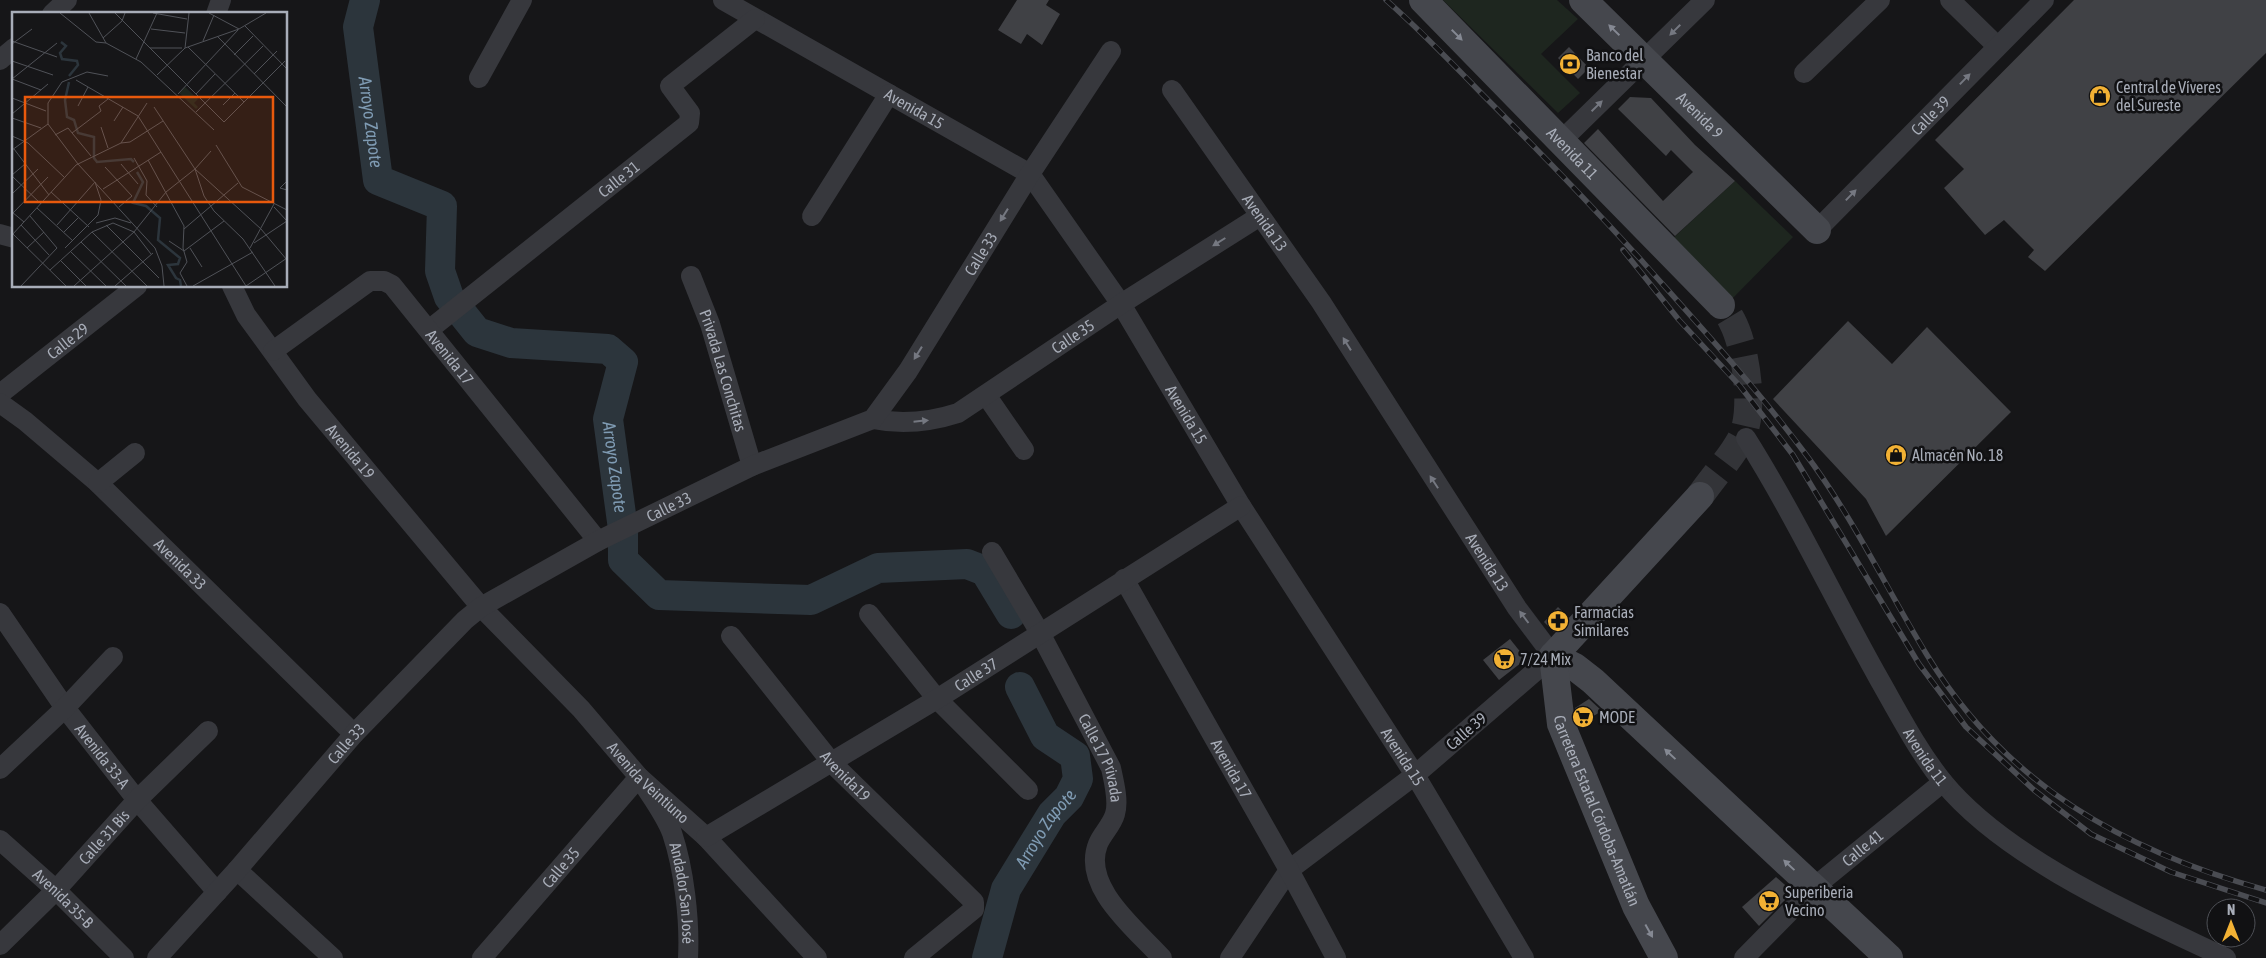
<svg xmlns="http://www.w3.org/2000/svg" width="2266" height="958" viewBox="0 0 2266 958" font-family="'Asap Condensed',sans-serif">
<rect width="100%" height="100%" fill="#161618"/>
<g fill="#1e261f">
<path d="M1443 0H1557L1578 19 1541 54 1580 93 1558 113Z"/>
<path d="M1735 181 1793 237 1730 301 1670 241Z"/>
</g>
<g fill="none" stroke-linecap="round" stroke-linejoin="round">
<g stroke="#2c353c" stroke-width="30">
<path id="s1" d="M365 0 358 27 378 180 442 206 440 271 449 297 477 332 511 343 608 349 623 362 608 419 623 529V560L659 595 811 600 878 568 967 564 985 571 1011 614"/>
<path id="s2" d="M987 958 1006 889 1052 814 1069 797 1078 779 1075 756 1045 736 1020 687"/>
</g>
</g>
<g fill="#404145">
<path d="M1017 0H1049L1046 5 1060 14 1042 45 1027 34 1021 44 998 30Z"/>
<path d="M2074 0H2266V53L2045 271 2028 257 2034 250 2004 220 1985 235 1944 188 1964 169 1935 140Z"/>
<path d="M1569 47 1589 68 1578 79 1558 58Z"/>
<path d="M1630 97 1651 98 1695 145 1735 181 1675 236 1584 143 1598 129 1663 201 1693 172 1671 150 1666 156 1618 109Z"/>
<path d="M1848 321 1892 364 1927 327 2011 412 1886 536 1866 499 1773 399Z"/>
<path d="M1558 607 1568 617 1554 632 1544 622Z"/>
<path d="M1510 639 1526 659 1499 680 1483 660Z"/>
<path d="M1589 699 1602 711 1578 725 1575 708Z"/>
<path d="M1776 877 1793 892 1759 926 1742 907Z"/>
</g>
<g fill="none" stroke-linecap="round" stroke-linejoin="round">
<path stroke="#333438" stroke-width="28" stroke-dasharray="28 14" stroke-linecap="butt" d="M1700 496C1713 477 1731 458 1742 437 1755 410 1746 347 1732 321 1729 315 1725 310 1721 305"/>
<g stroke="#37383d" stroke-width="20">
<path id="s3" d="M723 0 1030 174 1121 304 1241 506 1415 775 1524 958"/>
<path d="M1950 0 1997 46"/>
<path d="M52 14 67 0"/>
<path d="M216 14 221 0"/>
<path d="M0 60 14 48"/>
<path d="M1804 73 1880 0"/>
<path d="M479 78 522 0"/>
<path id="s4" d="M1172 90 1321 302 1517 608 1553 656 1415 775 1289 870 1230 958"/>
<path d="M1562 140 1705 0"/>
<path d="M812 216 889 94"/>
<path id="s5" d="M1817 230 2044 0"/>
<path d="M0 234 14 238"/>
<path id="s6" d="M691 276 710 324 752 466"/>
<path id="s7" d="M232 286 246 315 307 399 481 607 581 709 639 777 706 837 817 958"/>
<path id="s8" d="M430 329 689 123 690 113 670 86 755 19"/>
<path id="s9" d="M273 351 370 281H384L392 285 598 541"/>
<path id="s10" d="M0 394 137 286"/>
<path d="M986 395 1024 450"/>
<path id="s11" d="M0 403 25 421 98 483 354 734"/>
<path id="s12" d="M873 419C902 425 930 422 958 413L1121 304 1260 216"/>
<path id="s13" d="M1746 438C1795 516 1834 599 1879 679 1899 714 1918 751 1943 782 2007 860 2136 915 2226 958"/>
<path d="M98 483 135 453"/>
<path id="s14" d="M992 552 1040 633 1111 768C1114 782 1119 801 1115 814 1112 825 1102 834 1098 844 1081 887 1137 930 1162 958"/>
<path id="s15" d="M1124 579 1289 870 1336 958"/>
<path id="s16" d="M0 613 65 708 137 800 217 892"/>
<path d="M869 614 937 699 1028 790"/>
<path id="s17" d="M731 636 832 763 974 902V909L914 958"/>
<path d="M0 769 65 708 113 657"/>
<path id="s18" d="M706 837 937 699 1241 506"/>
<path id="s19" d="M0 840 56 890 124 958"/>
<path d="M237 870 333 958"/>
<path id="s20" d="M0 945 56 890 137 800 208 731"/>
<path id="s21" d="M157 958 237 870 354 734 465 620 481 607 598 541 752 466 873 419 908 371 1030 174 1111 51"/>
<path id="s22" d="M482 958 639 777C650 795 665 814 672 833 684 869 690 920 688 958"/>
<path id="s23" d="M1744 958 1813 888 1943 782"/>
</g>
<g stroke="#45474d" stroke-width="28">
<path id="s24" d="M1423 0 1721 305"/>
<path id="s25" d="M1583 0 1817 230"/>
<path d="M1553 656 1575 667 1593 681 1889 958"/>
<path id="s26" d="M1553 656 1561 724 1636 906 1664 958"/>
<path d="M1553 656 1700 496"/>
</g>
<g stroke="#4a4c52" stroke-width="5.5">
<g id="rail">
<path d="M1386 0C1419 29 1451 62 1482 94 1537 149 1590 204 1642 261 1697 323 1754 385 1804 452 1852 515 1886 588 1927 655 2005 784 2124 851 2266 890"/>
<path d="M1623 250 1679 320 1740 386 1793 455 1919 664 1966 727 2034 790 2091 834 2171 872 2266 903"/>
</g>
</g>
<use href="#rail" stroke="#111113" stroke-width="4" stroke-dasharray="11" stroke-linecap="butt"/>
</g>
<defs><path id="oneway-solid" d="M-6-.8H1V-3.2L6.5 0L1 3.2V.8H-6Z" transform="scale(1.25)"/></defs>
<g fill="#858993">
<use href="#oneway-solid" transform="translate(1614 30) rotate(-136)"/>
<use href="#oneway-solid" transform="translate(1457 35) rotate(45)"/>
<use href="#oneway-solid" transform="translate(1670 754) rotate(-137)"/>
<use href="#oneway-solid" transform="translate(1789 865) rotate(-137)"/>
<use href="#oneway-solid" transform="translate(1649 931) rotate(61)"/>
</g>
<g fill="#757881">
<use href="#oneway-solid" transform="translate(1675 30) rotate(135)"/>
<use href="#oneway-solid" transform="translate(1965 79) rotate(-46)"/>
<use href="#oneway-solid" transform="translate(1597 106) rotate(-44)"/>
<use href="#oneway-solid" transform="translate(1851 195) rotate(-46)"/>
<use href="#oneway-solid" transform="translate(1004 215) rotate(122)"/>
<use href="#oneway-solid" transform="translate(1219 242) rotate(148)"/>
<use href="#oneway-solid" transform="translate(1347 344) rotate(-122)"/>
<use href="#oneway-solid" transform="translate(918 353) rotate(122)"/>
<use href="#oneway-solid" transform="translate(921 421) rotate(-6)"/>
<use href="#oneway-solid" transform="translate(1434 482) rotate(-123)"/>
<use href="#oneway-solid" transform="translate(1524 617) rotate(-127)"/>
</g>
<defs>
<g id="bank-disc" transform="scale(1.125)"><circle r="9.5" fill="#f2b134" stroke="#111113"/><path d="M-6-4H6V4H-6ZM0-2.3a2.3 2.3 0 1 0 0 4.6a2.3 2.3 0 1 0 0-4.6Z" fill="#111"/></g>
<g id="shop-disc" transform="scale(1.125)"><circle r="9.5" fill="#f2b134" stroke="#111113"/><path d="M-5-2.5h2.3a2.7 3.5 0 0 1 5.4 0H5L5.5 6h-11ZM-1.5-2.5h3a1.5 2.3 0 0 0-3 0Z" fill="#111"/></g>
<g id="pharmacy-disc" transform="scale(1.125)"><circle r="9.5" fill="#f2b134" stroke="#111113"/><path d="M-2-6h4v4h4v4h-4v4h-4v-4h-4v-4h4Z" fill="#111"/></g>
<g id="supermarket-disc" transform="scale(1.125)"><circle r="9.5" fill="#f2b134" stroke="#111113"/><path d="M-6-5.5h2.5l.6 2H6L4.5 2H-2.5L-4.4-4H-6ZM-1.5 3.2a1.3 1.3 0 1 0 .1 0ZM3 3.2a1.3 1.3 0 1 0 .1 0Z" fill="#111"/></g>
</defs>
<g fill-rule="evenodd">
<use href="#bank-disc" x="1570" y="64"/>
<use href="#shop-disc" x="2100" y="96"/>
<use href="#shop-disc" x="1896" y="455"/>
<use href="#pharmacy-disc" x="1558" y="621"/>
<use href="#supermarket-disc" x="1504" y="659"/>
<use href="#supermarket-disc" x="1583" y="717"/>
<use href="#supermarket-disc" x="1769" y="901"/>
</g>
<g text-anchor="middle" stroke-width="5" stroke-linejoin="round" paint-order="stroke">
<g font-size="16" fill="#a8adb8" stroke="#111113" text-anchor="start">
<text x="1586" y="61">Banco del<tspan x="1586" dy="18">Bienestar</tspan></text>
<text x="2116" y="93">Central de Víveres<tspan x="2116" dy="18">del Sureste</tspan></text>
<text x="1912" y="461">Almacén No. 18</text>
<text x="1574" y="618">Farmacias<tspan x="1574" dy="18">Similares</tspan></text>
<text x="1520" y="665">7/24 Mix</text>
<text x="1599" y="723">MODE</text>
<text x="1785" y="898">Superiberia<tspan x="1785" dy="18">Vecino</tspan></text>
</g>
<g font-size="16" fill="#a8adb8" stroke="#111113">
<text dy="6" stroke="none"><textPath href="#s3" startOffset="220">Avenida 15</textPath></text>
<text dy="6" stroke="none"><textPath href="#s25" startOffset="164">Avenida 9</textPath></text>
<text dy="6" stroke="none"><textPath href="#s5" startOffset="161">Calle 39</textPath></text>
<text dy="6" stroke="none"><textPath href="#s24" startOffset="214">Avenida 11</textPath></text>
<text dy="6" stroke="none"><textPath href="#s8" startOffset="241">Calle 31</textPath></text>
<text dy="6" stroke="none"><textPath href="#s4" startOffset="162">Avenida 13</textPath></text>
<text dy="6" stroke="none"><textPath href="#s21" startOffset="1111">Calle 33</textPath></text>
<text dy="6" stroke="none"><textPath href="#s12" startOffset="224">Calle 35</textPath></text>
<text dy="6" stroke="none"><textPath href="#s10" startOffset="86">Calle 29</textPath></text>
<text dy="6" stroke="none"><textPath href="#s9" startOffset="235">Avenida 17</textPath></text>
<text dy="6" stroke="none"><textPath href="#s6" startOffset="100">Privada Las Conchitas</textPath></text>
<text dy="6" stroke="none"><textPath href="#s3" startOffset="640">Avenida 15</textPath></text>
<text dy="6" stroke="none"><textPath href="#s7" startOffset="204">Avenida 19</textPath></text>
<text dy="6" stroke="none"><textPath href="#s21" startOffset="691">Calle 33</textPath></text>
<text dy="6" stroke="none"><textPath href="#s4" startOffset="568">Avenida 13</textPath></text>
<text dy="6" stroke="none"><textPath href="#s11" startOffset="242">Avenida 33</textPath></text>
<text dy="6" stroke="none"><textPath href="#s18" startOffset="315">Calle 37</textPath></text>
<text transform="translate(1466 731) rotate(-41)" y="6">Calle 39</text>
<text dy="6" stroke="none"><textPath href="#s21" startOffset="286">Calle 33</textPath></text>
<text dy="6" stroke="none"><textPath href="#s13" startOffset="366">Avenida 11</textPath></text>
<text dy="6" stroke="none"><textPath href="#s16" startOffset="176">Avenida 33-A</textPath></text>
<text dy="6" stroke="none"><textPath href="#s3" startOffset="1045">Avenida 15</textPath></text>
<text dy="6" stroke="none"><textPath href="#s14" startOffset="234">Calle 17 Privada</textPath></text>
<text dy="6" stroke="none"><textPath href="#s15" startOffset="218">Avenida 17</textPath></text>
<text dy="6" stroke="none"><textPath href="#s17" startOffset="181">Avenida19</textPath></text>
<text dy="6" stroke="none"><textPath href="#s7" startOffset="650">Avenida Veintiuno</textPath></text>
<text dy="6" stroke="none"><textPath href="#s26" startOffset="162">Carretera Estatal Córdoba-Amatlán</textPath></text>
<text dy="6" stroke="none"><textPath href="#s20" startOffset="150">Calle 31 Bis</textPath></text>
<text dy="6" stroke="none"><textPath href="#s23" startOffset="162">Calle 41</textPath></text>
<text dy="6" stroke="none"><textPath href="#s22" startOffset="120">Calle 35</textPath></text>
<text dy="6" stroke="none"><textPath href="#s22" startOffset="366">Andador San José</textPath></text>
<text dy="6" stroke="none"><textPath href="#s19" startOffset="86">Avenida 35-B</textPath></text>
</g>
<g font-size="18" font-style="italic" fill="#7f9bb3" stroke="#111113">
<text dy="6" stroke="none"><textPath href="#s1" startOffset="124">Arroyo Zapote</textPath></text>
<text dy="6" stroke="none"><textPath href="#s1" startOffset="649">Arroyo Zapote</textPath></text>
<text dy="6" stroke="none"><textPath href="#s2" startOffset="144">Arroyo Zapote</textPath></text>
</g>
</g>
<g transform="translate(12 12)">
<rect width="275" height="275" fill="#161618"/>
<path d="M173 75 186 87 182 91 186 95 184 97 167 81Z" fill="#1e261f"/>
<path fill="none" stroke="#2c353c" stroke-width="2.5" d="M49 30 54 34 48 41 50 47 65 49 66 53 57 64M57 70 53 88 55 105 62 108 66 121 82 125V146L85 150 119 147 122 150M125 160 131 170 121 191 134 194 148 206 146 228 168 246 166 252 156 253 164 266 168 268 169 274"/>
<path fill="none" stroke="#505258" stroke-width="1" d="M48 1 84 30 94 31M77 1 94 31 129 50 202 118M103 1 212 110M141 1 175 7M197 1 227 17M233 14 275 57M139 17 173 21M205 24 275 95M91 26 110 9 113 1M0 29 45 45M191 29 202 3M0 32 20 17M176 35 232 90M138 36H170M173 36 177 1M222 43 241 24M124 47 145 1M0 49 41 63M242 62 265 39M145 63 173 36 227 17 254 1M96 64 75 60 50 70 36 91V112L66 152 143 236 150 254 152 274M0 67 45 31M0 67 29 78M64 68 126 104 234 274M166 82 226 18M184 82 203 62M0 86 34 99M211 93 223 81M66 94 76 75M142 95 183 157 249 217 275 248M184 100 251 34M0 102 36 72M0 106 29 116M102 109 111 95M212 110 273 49M89 115 96 136M60 121 89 99 87 94 96 87M43 123 56 116 79 144M0 124 16 131 52 165M109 131 118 130 151 109M204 133 230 175 275 198M2 137 37 183M0 138 36 112M199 139 183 157 192 184 202 199 231 227 263 274M122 146 135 169 134 183 145 195M136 148 172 214 171 236 175 250 168 261 175 274M109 152 126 172M93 155 120 184 107 195M0 163 13 152M0 164 29 192M275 169 268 176 275 178M91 177 149 140M39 180 77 215M0 182 26 157M262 195 275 209M25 196 61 229M0 200 12 210M1 201 36 165M84 211 103 206 119 211M9 213 37 243M45 213 83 170 89 188 86 203 53 236M94 213 147 266M172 217 226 171M52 220 66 206M80 220 135 274M1 222 54 274M0 223 64 153 109 131 135 91M157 229 172 239 212 209M69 230 114 274M242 231 275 209M15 236 32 220M178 236 190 255M238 236 262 192M59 240 94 274M49 249 74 274M38 258 80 220 101 211 122 220 139 242M9 274 45 236 18 204M62 274 122 220 154 180 183 157M103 274 141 241M181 274 241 240M234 274 275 246"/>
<path fill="#e8590c" fill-opacity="0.15" stroke="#e8590c" stroke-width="2.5" d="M13 85H261V190H13Z"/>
<rect width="275" height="275" fill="none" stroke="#a8adb8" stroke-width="2.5"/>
</g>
<g transform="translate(2231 923)"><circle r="24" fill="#111113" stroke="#4d4f55"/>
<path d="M0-4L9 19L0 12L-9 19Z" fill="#f2b134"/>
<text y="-8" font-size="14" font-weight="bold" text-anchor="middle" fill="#a8adb8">N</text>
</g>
</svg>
